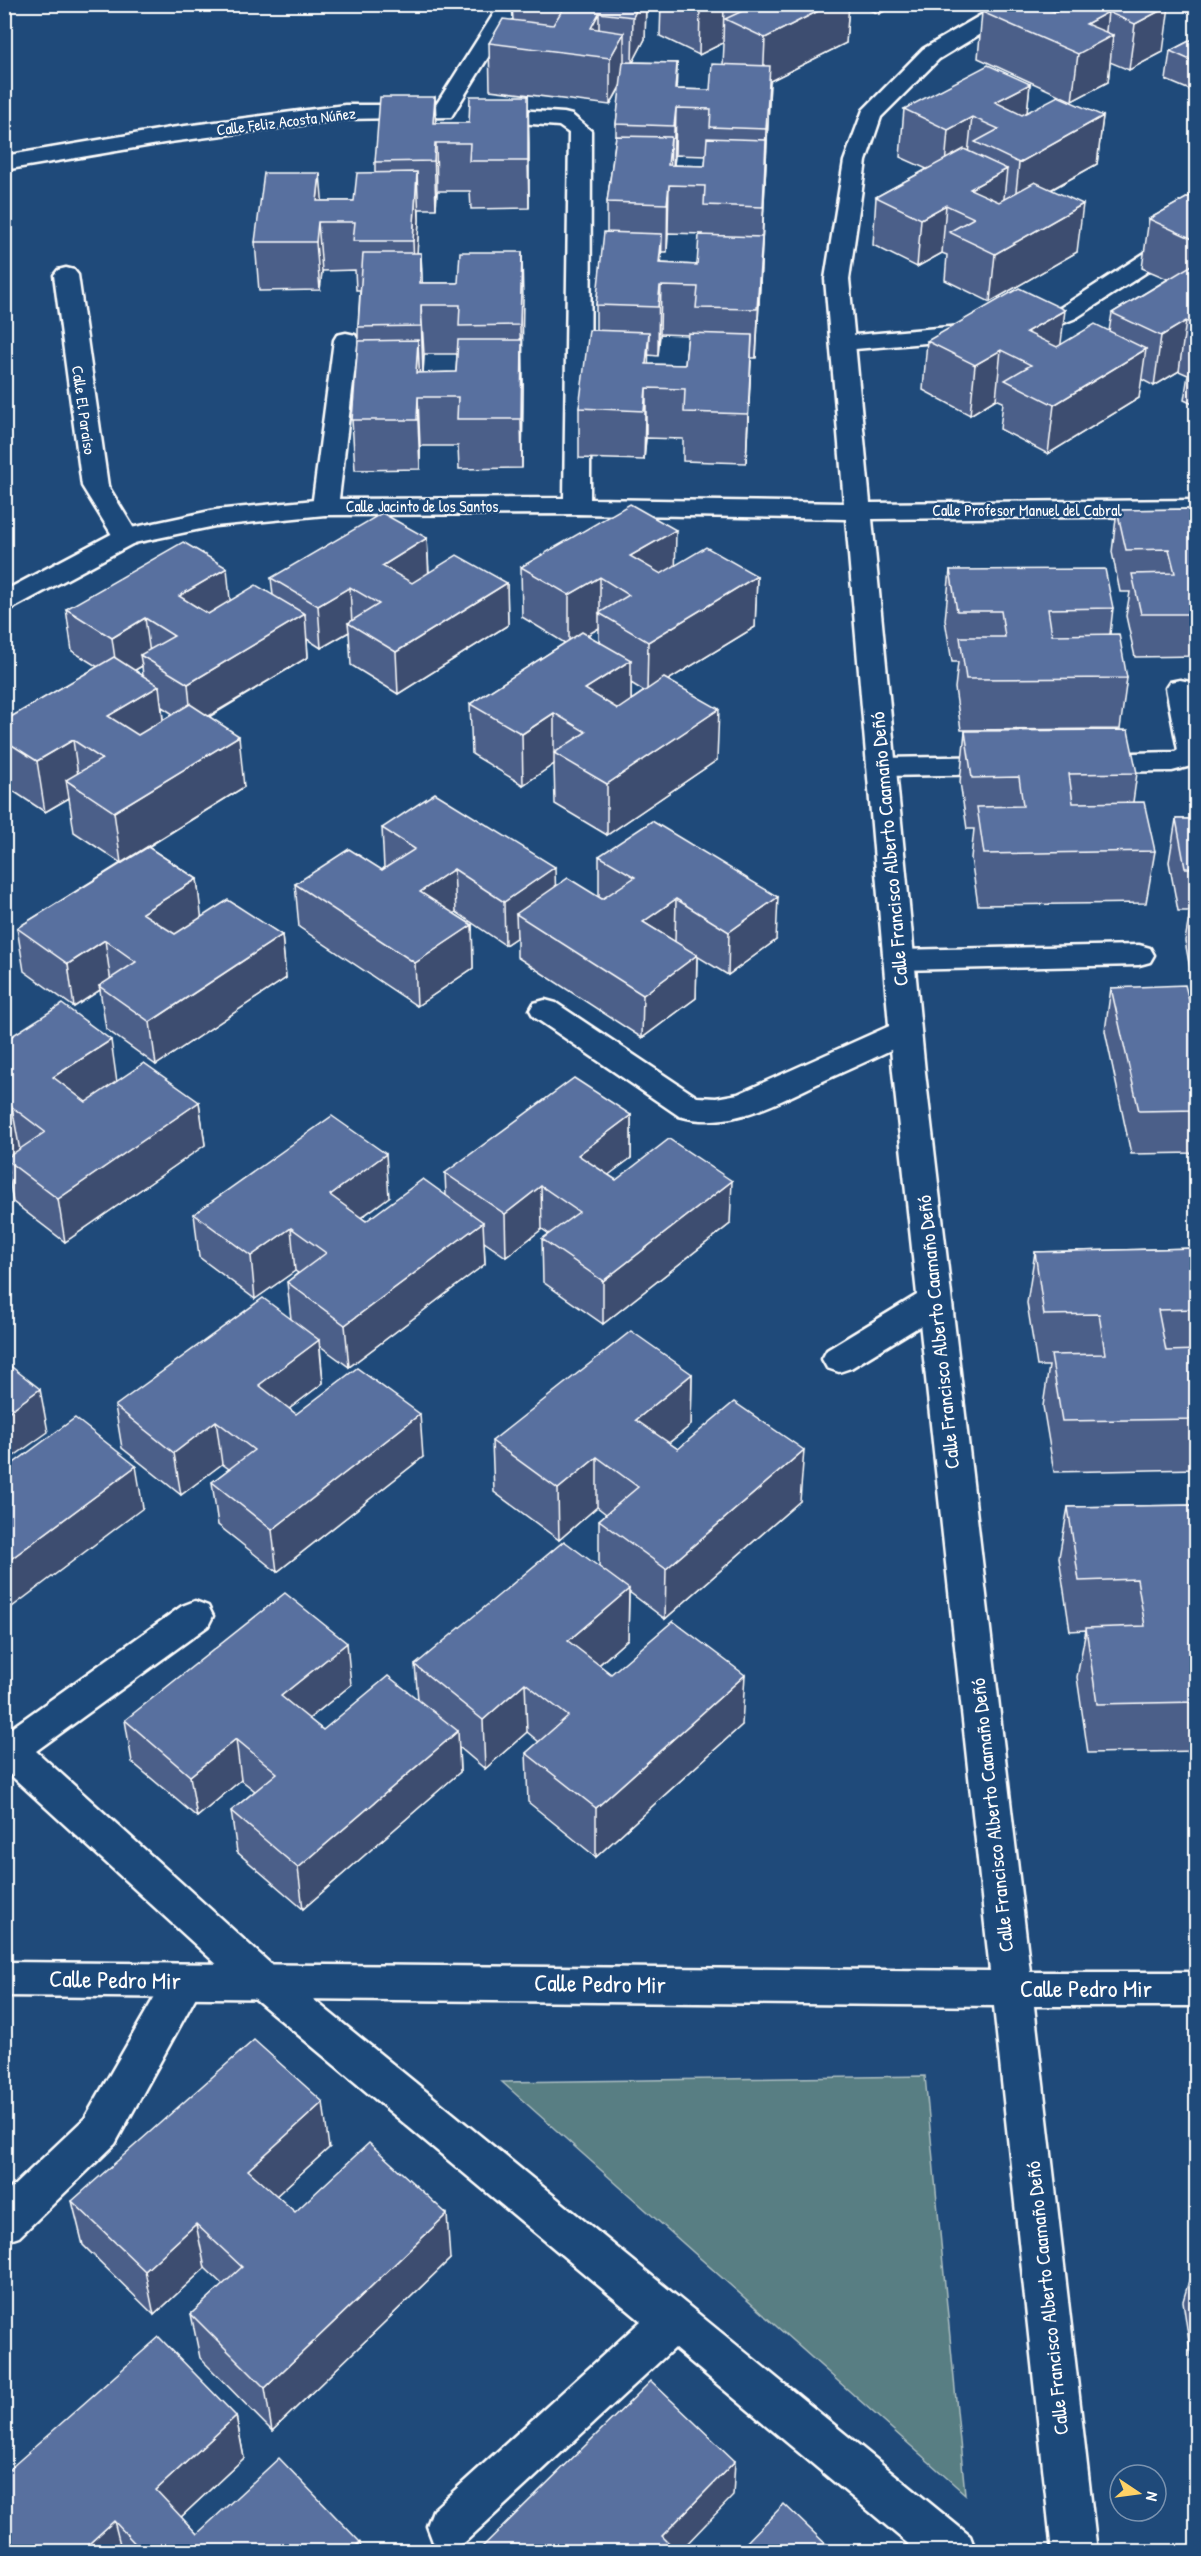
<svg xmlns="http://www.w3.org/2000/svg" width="1201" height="2556" viewBox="0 0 1201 2556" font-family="'Patrick Hand',sans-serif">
<rect width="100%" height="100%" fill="#1f4a7a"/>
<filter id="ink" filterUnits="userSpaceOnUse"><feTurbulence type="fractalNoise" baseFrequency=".0167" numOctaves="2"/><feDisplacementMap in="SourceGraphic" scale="12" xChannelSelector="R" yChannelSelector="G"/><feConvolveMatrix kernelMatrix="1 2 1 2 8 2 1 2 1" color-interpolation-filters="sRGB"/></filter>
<g filter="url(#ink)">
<path fill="#597e83" stroke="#acbec1" stroke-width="1.5" d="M925 2076 965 2494 502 2082Z"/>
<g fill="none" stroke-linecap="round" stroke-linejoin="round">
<g stroke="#fff" stroke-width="5">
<g id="lane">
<path d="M1196 223V240L1076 318 1054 327 1020 335 843 350 834 348 831 343 834 338 843 336 1020 321 1060 308 1188 225Z"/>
<path d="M66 268 74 270 78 275 108 486 139 537 135 543 126 545 117 543 82 486 54 275 58 270Z"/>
<path d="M346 333 355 335 358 340 338 507 334 512 325 515 316 512 312 507 334 340 337 335Z"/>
<path d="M1180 680 1190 682C1199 696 1200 750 1195 765L1172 771 1090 772 1080 769 1076 763 1080 757 1090 754 1175 752 1178 750 1166 688 1170 682Z"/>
<path d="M1006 756 1016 759 1020 765 1016 771 1006 774 881 776 871 773 867 767 871 761 881 758Z"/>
<path d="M1139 945 1150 948 1154 955 1150 962 1139 965 898 970 887 967 883 960 887 953 898 950Z"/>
<path d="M545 1000 556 1003 697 1097 716 1098 738 1094 894 1024 905 1021 916 1024 920 1031 916 1038C885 1053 854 1067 823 1081 778 1102 730 1131 679 1116L534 1017 530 1010 534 1003Z"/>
<path d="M934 1289 946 1292 951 1301 946 1310 851 1368 839 1372 827 1368 822 1359 827 1350 922 1292Z"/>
<path d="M195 1601 208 1606 213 1616 208 1626 36 1751 275 1968 970 2536 976 2552H918L674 2348 465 2542 449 2548 433 2542 427 2526 433 2510 641 2321 247 1992 4 1769V1730L7 1731 182 1606Z"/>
<path d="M184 1965 198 1970 204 1982 115 2144 19 2237 4 2242V2195L85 2118 170 1970Z"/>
</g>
</g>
<g stroke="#fff" stroke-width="5">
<g id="street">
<path d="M500 4H521L451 117 345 119 170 142 4 170V156L170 128 345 105H436Z"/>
<path d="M1000 4H1026L1023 8 939 59 881 117 866 161 849 279 870 503 1196 500V516L872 519 925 1072 1030 1972H1196V2006H1034L1097 2552H1052L994 2006 4 1996V1962L990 1971 893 1072 846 519 577 514 325 515 215 526 134 543 13 608 4 610V591L117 531 215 510 325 499 564 498 569 133 559 126 475 120 472 115 475 110 483 108 564 113 572 115 591 131 590 499 844 503 825 279 844 161 863 110 923 49Z"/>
</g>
</g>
<use href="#lane" fill="#1f4a7a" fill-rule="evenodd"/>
<use href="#street" fill="#1f4a7a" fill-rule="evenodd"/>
</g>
<g fill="#4c5f89" stroke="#fff" stroke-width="1.5" fill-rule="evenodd">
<path d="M512 4H646L645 39 633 62 677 63 676 89 710 90 723 65 724 44 723 43 699 55 660 36 661 4H849L846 43 770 81 760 285 756 358H751L746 463 683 461V439L646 438 644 460 579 458V408L596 331V305L607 232V202L616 136V124L621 86 610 105 490 90 489 43 513 20ZM675 155 706 156 705 166 674 165ZM668 233 703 234 697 265 661 263V252H667ZM660 334 688 335 685 365 648 364V355L658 356Z"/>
<path d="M856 4H897L879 14Z"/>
<path d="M996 4H1165L1163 52 1129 70 1110 62 1108 82 1072 101 978 58 982 12Z"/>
<path d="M1197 37V93L1166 80 1170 51Z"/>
<path d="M1030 84 1027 112 1103 116 1097 164 1051 190 1077 252 990 302 945 280 947 255 942 253 917 267 873 245 876 197 927 169 900 157 904 109Z"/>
<path d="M528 96 529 208 471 209 470 191H437L436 209H419V220L417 253H421L422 283H458L522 252 523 389 522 468 459 469 458 446H420V469L355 470 352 420 358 341V327L360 290H356L355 270 322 271 320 290 259 291 255 242 322 201H354L375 172V162L435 97 436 123H469ZM424 354H457L456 372 423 373Z"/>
<path d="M1197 192V406L1184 400 1188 375 1179 371 1154 386 1141 379 1139 398 1048 454 1000 429 1003 402 996 399 970 415 923 390 927 341 1061 345 1109 331 1112 313 1168 279 1142 268 1149 219Z"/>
<path d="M1197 509V656L1135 657 1126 616 1130 592H1120L1112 552 1117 510Z"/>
<path d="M427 538 429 572 507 583 508 625 398 694 351 665 349 632 321 648 307 639 308 657 209 717 244 787 148 847 197 879 201 917 282 935 286 978 156 1065 106 1029 100 990 74 1007 24 971 17 928 121 863 74 832 69 798 45 812 4 785V721L98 667 72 651 66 609 230 601 273 595 271 578ZM142 666 143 676 135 670ZM162 707 173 714 163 720Z"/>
<path d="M675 565 757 576 755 627 668 680 717 760 607 835 555 804 554 764 523 785 472 754 470 704 565 643 522 617 521 567ZM599 628V642L587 635ZM631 683 644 691 631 700Z"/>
<path d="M950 570 1113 608 1110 634 1127 678 1120 729 961 730 955 688 958 662H952L945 620Z"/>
<path d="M965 731 1137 773 1133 802 1155 851 1146 903 978 905 971 858 974 829H967L960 782Z"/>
<path d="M1176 819H1197V991H1194L1185 941 1190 911H1178L1169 862Z"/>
<path d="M382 828 555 887 599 897V856L776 940 728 975 697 956 696 998 642 1038 517 957V937L505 945 456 912 454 914 472 925 473 968 417 1006 299 927 295 884 382 870 384 868Z"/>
<path d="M1111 988 1197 1031V1153L1131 1154 1105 1031Z"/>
<path d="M4 1041 117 1081 199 1102 205 1145 65 1242 13 1202 6 1160 4 1161Z"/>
<path d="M631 1115V1158L608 1175 616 1180 730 1224 603 1324 543 1282 542 1239 549 1234 542 1229 506 1257 484 1242 485 1264 349 1367 320 1346 323 1383 289 1409 296 1414 423 1457 277 1572 218 1525 212 1482 229 1469 222 1464 181 1495 122 1448 115 1406 291 1319 287 1282 298 1273 295 1271 255 1299 199 1257 194 1214 389 1197 361 1218 366 1221 446 1195 445 1173Z"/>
<path d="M1197 1248V1469L1054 1472 1043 1406 1049 1366H1037L1027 1303 1035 1252Z"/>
<path d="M692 1374 691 1425 669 1443 678 1449 800 1501 665 1619 629 1592 628 1639 599 1665 611 1674 742 1725 596 1857 528 1802 526 1753 539 1742 527 1732 485 1769 459 1747 460 1772 303 1909 237 1852 231 1811 255 1791 241 1780 197 1817 132 1762 125 1720 351 1685 309 1719 323 1730 418 1699 415 1665 599 1567V1520L606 1514 597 1507 559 1540 494 1492 492 1441Z"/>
<path d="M1197 1505V1751L1088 1753 1077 1677 1086 1630 1070 1631 1059 1557 1068 1507Z"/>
<path d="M329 2148 276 2196 295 2212 450 2259 272 2431 200 2358 191 2314 223 2285 205 2268 154 2315 83 2245 72 2201Z"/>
<path d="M1196 2257H1197V2396L1183 2301Z"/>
<path d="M236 2416 244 2458 181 2517 197 2534 360 2542 361 2552H4Z"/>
</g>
<g fill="#3e4e6f" stroke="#fff" stroke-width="1.5">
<path d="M639 4H646L645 39 632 64 633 17Z"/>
<path d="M708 4H724L723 43 699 55 700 8Z"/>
<path d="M832 4H849L846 43 770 81 760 285 756 358 766 157 764 176 766 129 763 84 765 38Z"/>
<path d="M879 4H897L879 14Z"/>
<path d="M1169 6 1163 52 1129 70 1135 24Z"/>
<path d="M1108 12 1105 40 1113 35 1108 82 1072 101 1078 54 1086 24Z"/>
<path d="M599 13V57L591 28Z"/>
<path d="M624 33V79L610 105V58Z"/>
<path d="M677 63 675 155 673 174 675 89Z"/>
<path d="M1030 84 1025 131 999 129 995 102Z"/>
<path d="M528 96 529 143V208L528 161Z"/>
<path d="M435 97 437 191 436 209 433 123Z"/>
<path d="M1103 116 1097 164 1014 210 1019 163Z"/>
<path d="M972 117 967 164 944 178 948 130Z"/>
<path d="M671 137 670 185H669L668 233 667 252 668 165Z"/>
<path d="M1007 169 1002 217 974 218 970 189Z"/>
<path d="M417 172 419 220 415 290 413 241Z"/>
<path d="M320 173 324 221 318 222 322 271 320 290 316 242 317 201Z"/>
<path d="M1083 204 1077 252 990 302 995 254Z"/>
<path d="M946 205 942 253 917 267 921 219Z"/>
<path d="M662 234 660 334 658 356 659 263Z"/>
<path d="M1197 242V286L1190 290Z"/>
<path d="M522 252 523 300 521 374 520 325Z"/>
<path d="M421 253 423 301 421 305 424 354 423 375 420 283Z"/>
<path d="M1065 310 1059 359 1031 365 1026 332Z"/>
<path d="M1186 321 1179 371 1154 386 1161 336Z"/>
<path d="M649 332 648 381 646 388V438L644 460 646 364Z"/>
<path d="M752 335 750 384 746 463 748 414Z"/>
<path d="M418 340 420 389 418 397 420 446V469L416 373Z"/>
<path d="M522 340 523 389 522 468 521 419Z"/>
<path d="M1146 349 1139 398 1048 454 1054 405Z"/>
<path d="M1001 350 996 399 970 415 975 365Z"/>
<path d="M676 530 675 580 630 606V556Z"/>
<path d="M427 538 429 580 384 608 382 566Z"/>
<path d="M227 568 231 610 184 639 179 596Z"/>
<path d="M757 576 755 627 647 693 648 642Z"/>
<path d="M600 577V614L599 613V628L569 646V595Z"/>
<path d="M507 583 508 625 398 694 396 652Z"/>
<path d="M350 587 352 625 348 623 349 632 321 648 318 606Z"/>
<path d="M305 614 308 657 192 726 188 684Z"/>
<path d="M145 618 151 661 140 655 142 666 118 680 112 638Z"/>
<path d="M631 660V711L586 740 585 689Z"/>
<path d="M159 686 165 737 115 767 108 716Z"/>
<path d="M719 709 717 760 607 835V784Z"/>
<path d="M554 713V764L523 785 522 734Z"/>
<path d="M239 736 244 787 121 863 114 812Z"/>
<path d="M73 740 80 790 66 780 69 798 45 812 37 761Z"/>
<path d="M555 867 556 910 516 914 517 937 505 945 504 902Z"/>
<path d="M454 869 456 912 422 935 420 892Z"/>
<path d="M197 879 202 922 148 956 142 913Z"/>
<path d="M778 897 776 940 728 975 729 932Z"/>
<path d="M676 899 675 942 643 922Z"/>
<path d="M472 925 473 968 417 1006 415 963Z"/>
<path d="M282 935 286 978 156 1065 150 1022Z"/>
<path d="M105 940 111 983 99 986 100 990 74 1007 68 964Z"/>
<path d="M697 955 696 998 642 1038 643 995Z"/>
<path d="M111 1040 117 1083 60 1120 53 1077Z"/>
<path d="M199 1102 205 1145 65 1242 58 1199Z"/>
<path d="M12 1107 20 1151 5 1159 6 1160 4 1161V1113Z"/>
<path d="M631 1115V1158L578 1198V1155Z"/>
<path d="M386 1154 389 1197 333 1238 330 1195Z"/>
<path d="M732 1181 730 1224 603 1324V1281Z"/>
<path d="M541 1186 542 1229 506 1257 505 1214Z"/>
<path d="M483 1222 485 1264 349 1367 345 1325Z"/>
<path d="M291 1228 295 1271 255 1299 251 1256Z"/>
<path d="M319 1340 323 1383 264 1428 259 1385Z"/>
<path d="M692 1374 691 1425 635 1470 636 1420Z"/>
<path d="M40 1389 48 1432 4 1463V1415Z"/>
<path d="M420 1414 423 1457 277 1572 272 1530Z"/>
<path d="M216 1421 222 1464 181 1495 174 1453Z"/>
<path d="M804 1450 800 1501 665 1619 666 1569Z"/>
<path d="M597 1457V1507L559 1540 558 1489Z"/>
<path d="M136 1466 143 1508 4 1613V1564Z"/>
<path d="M629 1589 628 1639 569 1691 568 1641Z"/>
<path d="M347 1643 351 1685 286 1737 281 1696Z"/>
<path d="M745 1675 742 1725 596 1857V1808Z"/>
<path d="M525 1683 527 1732 485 1769 483 1720Z"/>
<path d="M458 1731 460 1772 303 1909 298 1868Z"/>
<path d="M236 1739 241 1780 197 1817 190 1776Z"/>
<path d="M323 2102 329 2148 255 2215 248 2170Z"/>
<path d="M447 2214 450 2259 272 2431 265 2388Z"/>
<path d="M196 2224 205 2268 154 2315 145 2271Z"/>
<path d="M236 2416 244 2458 166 2531 156 2490Z"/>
<path d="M735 2461 733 2496 679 2552H662V2536Z"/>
<path d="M114 2521 122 2552H80Z"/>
<path d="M360 2542 361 2552H350Z"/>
</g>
<g fill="#586f9f" stroke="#fff" stroke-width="1.5">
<path d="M524 4H639L633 17 599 13 591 28 624 33 610 58 489 43 503 19 553 25 563 9Z"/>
<path d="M692 4H708L700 8Z"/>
<path d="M741 4H832L765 38 725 19 749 8Z"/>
<path d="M996 4H1038L1055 12 1070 4H1165L1169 6 1135 24 1108 12 1086 24 1113 35 1078 54 982 12Z"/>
<path d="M1197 37V63L1170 51Z"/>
<path d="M623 62 677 63 675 89 710 90 712 64 770 66 766 129 710 127 711 109 676 108 674 126 616 124Z"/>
<path d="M988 65 1030 84 995 102 1022 115 1058 96 1103 116 1019 163 975 142 999 129 972 117 948 130 904 109Z"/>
<path d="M470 96H528V161H469L470 143H435L434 161 375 162 380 97H435L433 123H469Z"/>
<path d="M616 136 671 137 668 165 705 166 707 138 766 140 763 207 704 205 705 186 669 185 667 204 607 202Z"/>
<path d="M964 149 1007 169 970 189 999 202 1035 182 1083 204 995 254 949 232 974 218 946 205 921 219 876 197Z"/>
<path d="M417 172 413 241H353L355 222H318L316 242H255L264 173H320L317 201H354L357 173Z"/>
<path d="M1197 192V241L1149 219Z"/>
<path d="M604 232 662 234 659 263 697 265 699 235 762 237 757 309 696 308 698 287 660 286 658 307 596 305Z"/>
<path d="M460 252H522L520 325 459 326 460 305H421V326L358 327 363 253H421L420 283H458Z"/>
<path d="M1197 262V326L1186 321 1161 336 1112 313Z"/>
<path d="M1019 288 1065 310 1026 332 1057 347 1095 324 1146 349 1054 405 1005 380 1031 365 1001 350 975 365 927 341Z"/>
<path d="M589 330 649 332 646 364 685 365 688 333 752 335 748 414 684 412 685 389 646 388 644 411 579 408Z"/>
<path d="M418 340 416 373 456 372 458 340H522L521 419H457L458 397H418L417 420H352L358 341Z"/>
<path d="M1197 348V353L1192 351Z"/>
<path d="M630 504 676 530 630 556 661 574 706 547 757 576 648 642 599 613 629 595 600 577 569 595 521 567Z"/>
<path d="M1197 509V614H1141L1132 574 1175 573 1169 549 1126 550 1117 510Z"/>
<path d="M382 513 427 538 382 566 412 583 457 555 507 583 396 652 348 623 379 604 350 587 318 606 271 578Z"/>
<path d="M183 542 227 568 179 596 208 614 256 585 305 614 188 684 140 655 174 636 145 618 112 638 66 609Z"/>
<path d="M1105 569 1113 608 1048 609 1052 635 1119 634 1127 678 966 679 960 637H1005L1001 611H957L950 570Z"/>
<path d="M582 632 631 660 585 689 618 709 664 678 719 709 607 784 554 753 586 732 554 713 522 734 470 704Z"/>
<path d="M114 657 159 686 108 716 138 735 190 704 239 736 114 812 66 780 102 759 73 740 37 761 4 740V721Z"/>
<path d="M1128 730 1137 773 1069 774 1073 803 1144 802 1155 851 984 854 977 807 1023 806 1019 777 972 778 965 731Z"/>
<path d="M435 793 555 867 504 902 454 869 420 892 472 925 415 963 295 884 349 849 382 870 415 849 382 828Z"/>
<path d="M1176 819H1197V868H1185Z"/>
<path d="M652 821 778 897 729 932 676 899 643 922 697 955 643 995 516 914 568 878 602 899 635 877 599 856Z"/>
<path d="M148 847 197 879 142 913 175 934 228 900 282 935 150 1022 99 986 136 962 105 940 68 964 17 928Z"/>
<path d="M1192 898H1197V920Z"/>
<path d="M1185 985 1197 1031V1110L1139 1111 1111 988Z"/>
<path d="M62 1004 111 1040 53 1077 86 1102 144 1063 199 1102 58 1199 5 1159 45 1132 12 1107 4 1113V1041Z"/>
<path d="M574 1078 631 1115 578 1155 616 1180 669 1139 732 1181 603 1281 542 1239 579 1212 541 1186 505 1214 445 1173Z"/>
<path d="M332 1116 386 1154 330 1195 366 1221 423 1179 483 1222 345 1325 287 1282 326 1253 291 1228 251 1256 194 1214Z"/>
<path d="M1197 1248V1309L1158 1310 1166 1351 1197 1350V1419L1062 1421 1051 1355 1105 1354 1099 1314 1044 1315 1035 1252Z"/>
<path d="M263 1298 319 1340 259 1385 296 1414 357 1368 420 1414 272 1530 212 1482 254 1450 216 1421 174 1453 115 1406Z"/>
<path d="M631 1331 692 1374 636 1420 678 1449 734 1402 804 1450 666 1569 599 1520 638 1487 597 1457 558 1489 492 1441Z"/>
<path d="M4 1361 40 1389 4 1415Z"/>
<path d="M75 1418 136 1466 4 1564V1460L11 1465Z"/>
<path d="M1197 1505V1702L1097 1704 1086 1628 1145 1626 1137 1579 1079 1581 1068 1507Z"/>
<path d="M564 1541 629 1589 568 1641 611 1674 673 1621 745 1675 596 1808 526 1753 568 1716 525 1683 483 1720 415 1665Z"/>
<path d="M285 1593 347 1643 281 1696 323 1730 388 1676 458 1731 298 1868 231 1811 277 1773 236 1739 190 1776 125 1720Z"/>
<path d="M254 2040 323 2102 248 2170 295 2212 369 2143 447 2214 265 2388 191 2314 242 2267 196 2224 145 2271 72 2201Z"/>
<path d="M159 2337 236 2416 156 2490 197 2534 279 2458 360 2542 350 2552H143L114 2521 80 2552H4V2474Z"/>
<path d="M651 2381 735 2461 662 2536 678 2552H477Z"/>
<path d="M784 2504 834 2552H737Z"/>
</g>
</g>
<g text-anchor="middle" stroke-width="4.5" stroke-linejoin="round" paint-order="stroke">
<g font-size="16" fill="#fff" stroke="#1f4a7a">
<text transform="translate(286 121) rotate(-7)" y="6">Calle Feliz Acosta Núñez</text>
<text transform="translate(84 410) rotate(82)" y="6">Calle El Paraíso</text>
<text x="422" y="512">Calle Jacinto de los Santos</text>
<text x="1027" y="516">Calle Profesor Manuel del Cabral</text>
</g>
<g font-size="20" fill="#fff" stroke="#1f4a7a">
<text transform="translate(889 849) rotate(-95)" y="7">Calle Francisco Alberto Caamaño Deñó</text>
<text transform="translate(938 1332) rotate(-96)" y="7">Calle Francisco Alberto Caamaño Deñó</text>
<text transform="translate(992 1815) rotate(-96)" y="7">Calle Francisco Alberto Caamaño Deñó</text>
<text transform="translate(1047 2298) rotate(-96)" y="7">Calle Francisco Alberto Caamaño Deñó</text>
</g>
<g font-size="24" fill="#fff" stroke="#1f4a7a">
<text transform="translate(115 1980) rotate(1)" y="8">Calle Pedro Mir</text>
<text transform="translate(600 1984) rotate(1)" y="8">Calle Pedro Mir</text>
<text x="1086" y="1997">Calle Pedro Mir</text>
</g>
</g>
<rect width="1201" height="2556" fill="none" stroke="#1f4a7a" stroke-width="24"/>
<rect x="12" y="12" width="1177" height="2532" fill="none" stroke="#fff" stroke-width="2" filter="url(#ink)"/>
<g transform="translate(1138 2493) rotate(103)"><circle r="28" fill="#1f4a7a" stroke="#7992af" stroke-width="1.5"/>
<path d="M0-4.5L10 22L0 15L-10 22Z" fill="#ffd166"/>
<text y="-9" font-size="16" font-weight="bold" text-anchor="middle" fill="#ffffff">N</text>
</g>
</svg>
